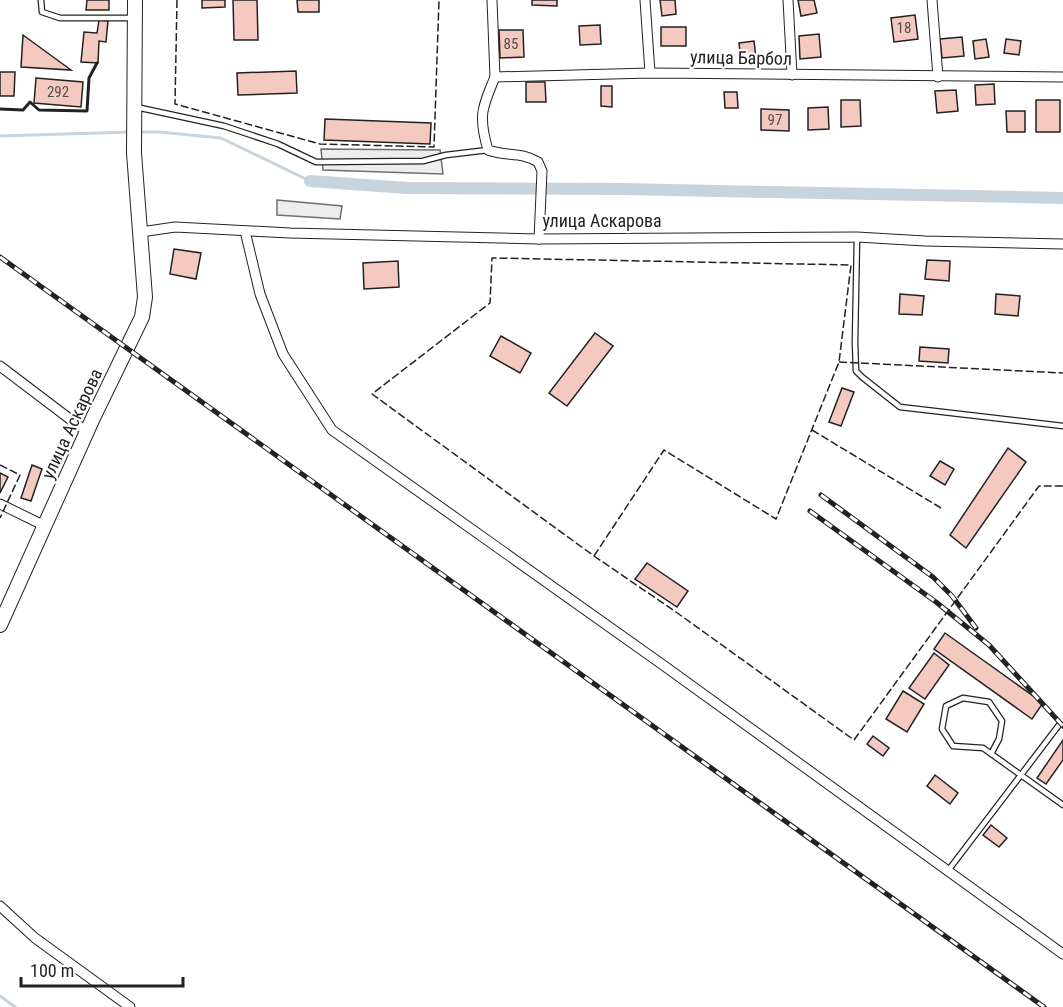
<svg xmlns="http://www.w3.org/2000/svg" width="1063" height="1007" viewBox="0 0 1063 1007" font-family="'Roboto Condensed',sans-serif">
<rect width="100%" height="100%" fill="#fff"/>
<g fill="#ededed" stroke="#6f6f6f" stroke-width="1.5">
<path d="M321 149 440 150 443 174 323 170Z"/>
<path d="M277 200 342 206 340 219 277 215Z"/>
</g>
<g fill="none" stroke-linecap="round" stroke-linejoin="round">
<g stroke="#c7d3dd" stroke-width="3">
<path d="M137 132H159L221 138 310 181"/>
<path d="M0 136 130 132"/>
<path d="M0 996 15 1007"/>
</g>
<path stroke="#c7d3dd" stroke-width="12" d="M310 181 407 188 623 189 1063 198"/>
</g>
<g fill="#f3c9c0" stroke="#222" stroke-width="1.5">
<path d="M87 0H109V10H86Z"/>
<path d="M202 0H225V7L202 8Z"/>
<path d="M233 0H257L258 40H234Z"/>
<path d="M297 0H319V12H298Z"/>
<path d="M532 0H557V6L532 5Z"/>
<path d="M660 0H675L676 14 662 16Z"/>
<path d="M798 0H814L817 13 801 16Z"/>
<path d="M915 15 918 39 894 42 891 18Z"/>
<path d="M99 20 108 21 106 42 99 41 98 63 81 62 84 32 97 33Z"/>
<path d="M600 25 601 44 580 45 579 26Z"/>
<rect x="661" y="27" width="25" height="19"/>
<path d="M499 30H523L524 57 500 58Z"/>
<path d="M819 34 821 57 800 59 799 36Z"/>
<path d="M23 35 71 70 21 67Z"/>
<path d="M962 37 964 56 942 58 940 39Z"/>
<path d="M986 39 989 57 975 59 973 41Z"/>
<path d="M1006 39 1021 41 1019 55 1004 53Z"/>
<path d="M754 41 756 58 741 60 739 43Z"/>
<path d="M296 71 297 93 238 95 237 73Z"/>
<path d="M0 72H15L14 96H0Z"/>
<path d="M36 78 83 82 81 107 34 103Z"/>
<path d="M526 82H545L546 102H526Z"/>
<path d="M994 84 995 104 976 105 975 85Z"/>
<path d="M601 86H612V107L601 106Z"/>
<path d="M956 90 958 111 937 113 935 91Z"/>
<path d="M724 92H737L738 108H725Z"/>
<path d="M841 100H860L861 126 841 127Z"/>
<rect x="1036" y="100" width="24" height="32"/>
<path d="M828 107 829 129 808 130V108Z"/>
<path d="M761 109 789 110V131L761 130Z"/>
<path d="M1006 111H1025V132H1007Z"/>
<path d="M325 119 431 123 430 144 324 140Z"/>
<path d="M174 249 201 253 196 279 170 274Z"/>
<path d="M927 260 950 261 949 281 925 279Z"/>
<path d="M398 261 399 287 364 289 363 263Z"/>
<path d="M900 294 924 296 922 315 899 314Z"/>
<path d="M996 294 1020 296 1018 316 995 314Z"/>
<path d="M595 333 613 346 567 406 549 393Z"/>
<path d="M501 336 531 353 520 373 490 356Z"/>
<path d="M920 347 949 349 948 363 919 361Z"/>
<path d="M842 388 854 392 841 426 829 422Z"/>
<path d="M1008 448 1026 462 966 548 950 535Z"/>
<path d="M940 461 954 469 945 485 930 476Z"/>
<path d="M32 465 42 469 31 501 21 498Z"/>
<path d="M0 473 8 477 0 493Z"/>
<path d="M647 563 688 591 677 607 635 579Z"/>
<path d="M945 633 1043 703 1032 719 934 649Z"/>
<path d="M934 653 949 665 925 699 909 688Z"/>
<path d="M903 691 924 704 907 732 886 719Z"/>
<path d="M873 736 889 748 883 756 867 744Z"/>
<path d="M1063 740V760L1046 784 1037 778Z"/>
<path d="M935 775 958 793 950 804 927 786Z"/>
<path d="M991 825 1007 838 999 847 983 835Z"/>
</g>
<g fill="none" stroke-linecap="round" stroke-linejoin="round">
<g stroke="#222" stroke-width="7">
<g id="service">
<path d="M41 0 42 12 60 18H132"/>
<path d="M136 107 224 126 278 144 316 162 423 161 446 155 488 150"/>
<path d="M857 237 855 342 856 371 862 377 900 407 1063 426"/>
<path d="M991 754 999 739 1002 721 989 702 963 698 946 706 942 729 953 746 983 748 1063 805"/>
<path d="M947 872 1059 725"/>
</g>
</g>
<g stroke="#222" stroke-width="11">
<g id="minor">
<path d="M492 0 495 77 650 73 1063 77"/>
<path d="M645 0 650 73"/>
<path d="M788 0 792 75"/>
<path d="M932 0 938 77"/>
<path d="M495 77C482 108 478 116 488 150 507 157 520 151 538 162L542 171 539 239"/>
<path d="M245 231 260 294 283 354 332 430 663 665 1063 954"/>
<path d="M141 232 175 227 290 233 539 239 857 237 925 241 1063 244"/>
<path d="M0 366 87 432"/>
<path d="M0 504 45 526"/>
<path d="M0 906 35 938 130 1007"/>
</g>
</g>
<g stroke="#222" stroke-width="16">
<path id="secondary" d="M0 625 93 418 142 317 145 297 134 153 135 0"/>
</g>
<use href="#service" stroke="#fff" stroke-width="4.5"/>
<use href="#minor" stroke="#fff" stroke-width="9"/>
<use href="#secondary" stroke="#fff" stroke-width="14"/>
<g stroke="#222" stroke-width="5">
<g id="rail">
<path d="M0 257 1044 1007"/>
<path d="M821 495 933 577 952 596 976 628"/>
<path d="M810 511 936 602 989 645 1063 726"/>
</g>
</g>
<use href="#rail" stroke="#fff" stroke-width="3" stroke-dasharray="9" stroke-linecap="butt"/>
<g stroke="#222" stroke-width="1.5" stroke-dasharray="8 3" stroke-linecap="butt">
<path d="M177 0 175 104 320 144 434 147 439 0"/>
<path d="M839 362 1063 373"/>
<path d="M812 430 941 508"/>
<path d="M0 465 20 475 0 518"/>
<path d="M594 556 664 450 776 519 839 362 851 265 492 258 490 303 372 394 594 556 676 612 854 740 1039 486H1063"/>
</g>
<path stroke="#222" stroke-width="3" d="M0 109 23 110 30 102 39 110 87 111 89 78 97 63"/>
</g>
<g text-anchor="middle" stroke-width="4.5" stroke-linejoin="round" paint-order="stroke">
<g font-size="15" fill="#564c4a">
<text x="904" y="33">18</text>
<text x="511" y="49">85</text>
<text x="58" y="97">292</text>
<text x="775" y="125">97</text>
</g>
<g font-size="18" fill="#222" stroke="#fff">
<text transform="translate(741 58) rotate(1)" y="6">улица Барбол</text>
<text x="602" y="227">улица Аскарова</text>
<text transform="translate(72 424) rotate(-65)" y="6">улица Аскарова</text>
</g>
</g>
<path d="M21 977v9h162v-9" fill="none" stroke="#222222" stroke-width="3"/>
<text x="30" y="977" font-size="18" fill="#222222" stroke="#ffffff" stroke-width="4.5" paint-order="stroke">100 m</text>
</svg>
